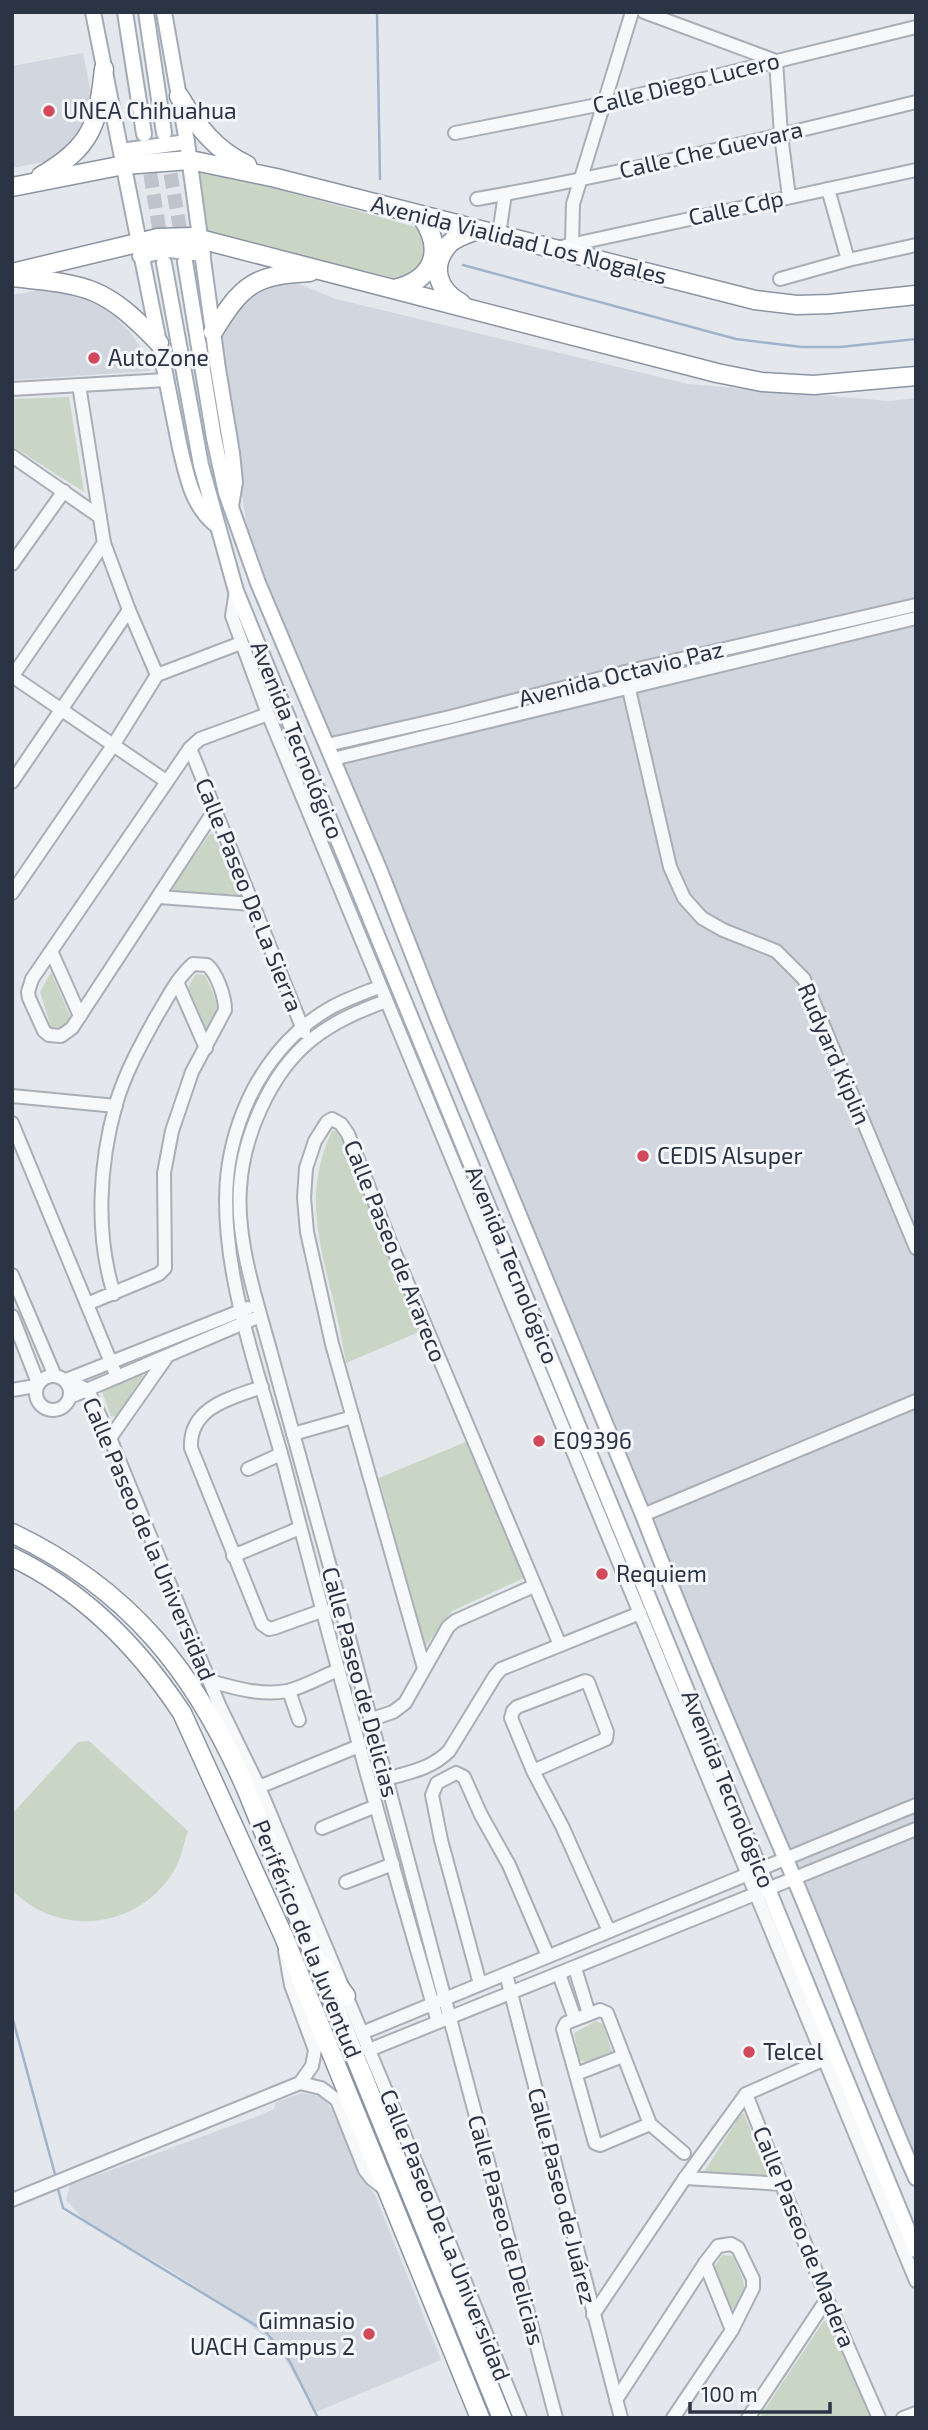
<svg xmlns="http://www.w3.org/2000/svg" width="928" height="2430" viewBox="0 0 928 2430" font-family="'Exo 2',sans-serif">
<rect width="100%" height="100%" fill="#e4e7ec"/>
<g fill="#d2d6de">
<path d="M83 53 91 94 80 129 54 160 12 168V66Z"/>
<path d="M299 284 336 299 688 384 889 401 916 398V2170L250 542 220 369 223 318 253 286Z"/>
<path d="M39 290 69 293 106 308 130 332 145 354 150 371 12 380V295Z"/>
<path d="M302 2093 318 2096 327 2103 333 2112 361 2177 375 2195 441 2360 316 2412 279 2349 239 2315 170 2270 87 2223 66 2200 70 2185 258 2116 274 2109 276 2102Z"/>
</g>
<g fill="#c9d6c5">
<path d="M195 166 419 228 428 238 424 269 404 281 203 231Z"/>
<path d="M69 397 84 492 12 446V399Z"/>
<path d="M210 834H214L239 894 236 899 175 892 172 888Z"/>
<path d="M51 972 70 1016 62 1028 51 1027 40 992Z"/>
<path d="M196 974 205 975C215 999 224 1007 207 1031L188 987Z"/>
<path d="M332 1131H338L343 1138 421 1331 346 1363C342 1342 338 1320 333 1299 318 1239 304 1191 332 1131Z"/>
<path d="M139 1373 143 1376 116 1417 111 1416 102 1392 105 1388Z"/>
<path d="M468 1441 526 1577 452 1611 425 1647 379 1478Z"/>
<path d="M89 1741 188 1831C184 1842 182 1856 176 1867 143 1928 61 1940 12 1890V1814L78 1742Z"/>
<path d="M596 2021 603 2024 612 2052 586 2062 579 2060 574 2033Z"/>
<path d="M741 2114H744L768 2173 767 2177 704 2172Z"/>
<path d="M722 2255 733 2256C743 2282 751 2285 735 2310L731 2308 714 2268Z"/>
<path d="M828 2319 871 2418H759L823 2322Z"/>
</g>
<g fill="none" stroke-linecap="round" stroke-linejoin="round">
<g stroke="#9fb4cc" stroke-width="2.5">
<path d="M377 12 380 179"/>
<path d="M463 265 736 339 802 347H840L916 339"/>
<path d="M12 2016 56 2178"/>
<path d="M57 2185 63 2208 265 2331 289 2360 318 2418"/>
</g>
<g stroke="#bfc3cb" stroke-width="14" stroke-dasharray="14 7" stroke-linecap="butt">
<path d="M147 153 162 247"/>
<path d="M167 153 183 247"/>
</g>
<g stroke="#a9aeb7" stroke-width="16">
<g id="minor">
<path d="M644 12 776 61 781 135 789 197"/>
<path d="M455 133 602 104 916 27"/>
<path d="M828 189 848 260"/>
<path d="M477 199C624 173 770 138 916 102"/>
<path d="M499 234 505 194"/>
<path d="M572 244 573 204 632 12"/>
<path d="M556 248 916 170"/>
<path d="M780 279 848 260 916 245"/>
<path d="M79 385 104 543 129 610 157 675"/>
<path d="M12 389 166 380"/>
<path d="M12 456 100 517"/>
<path d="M12 564 64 491"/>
<path d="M236 591 232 616 268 714 916 2281"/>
<path d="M625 672 670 867 684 898 702 918 723 930 776 951 804 979 916 1248"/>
<path d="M157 675 241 643"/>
<path d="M12 676 166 781"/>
<path d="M12 677 104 543"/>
<path d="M327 745 450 717 625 672 916 605"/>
<path d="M190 748 304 1032"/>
<path d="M333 759 916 618"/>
<path d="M12 782 129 610"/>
<path d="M214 811 72 1028 61 1036 49 1035 44 1031 29 998 28 992 32 979 190 748 200 739 268 714"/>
<path d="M12 893 114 744 157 675"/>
<path d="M159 897 252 904"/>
<path d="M52 953 80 1016"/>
<path d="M177 982 206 1048"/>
<path d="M379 987C364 993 347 999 332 1007 278 1037 244 1092 231 1152 210 1247 260 1375 285 1468 333 1654 384 1839 438 2022"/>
<path d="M386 1001C359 1011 333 1022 311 1040 270 1073 243 1137 240 1188 236 1241 257 1302 271 1353 291 1427 312 1501 332 1574 409 1855 481 2137 556 2418"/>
<path d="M12 1096 116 1106"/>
<path d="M12 1123 117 1377"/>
<path d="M12 1275 55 1376"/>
<path d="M87 1304 159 1274 165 1268 164 1173 172 1131 192 1072 225 1010C225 997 217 973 207 965L193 964C177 978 167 999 156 1017 141 1044 125 1073 116 1104 99 1164 95 1234 114 1294"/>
<path d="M12 1316 38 1383"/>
<circle cx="53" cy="1393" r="17"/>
<path d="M66 1380 248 1308"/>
<path d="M68 1380 88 1390 110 1438 220 1707 259 1787 445 2232 520 2418"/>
<path d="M262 1387C231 1398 189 1407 191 1448L262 1624 269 1629 274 1628 324 1610"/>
<path d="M12 1390 36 1386"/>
<path d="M70 1397 253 1319"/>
<path d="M293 1434 353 1417"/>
<path d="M110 1438 166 1358"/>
<path d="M248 1469 281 1454"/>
<path d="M643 1515 916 1401"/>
<path d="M233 1556 300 1528"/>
<path d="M424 1668 332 1344 307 1232 304 1198 306 1168 315 1141 327 1122 332 1119 341 1124 348 1134 391 1244 560 1645"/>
<path d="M210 1681C235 1688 261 1696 287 1691 304 1687 321 1677 338 1670"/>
<path d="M289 1691 299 1720"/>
<path d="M372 1719 393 1712 405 1703 448 1627 455 1621 534 1586"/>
<path d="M533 1771 606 1739 607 1732 588 1682 585 1681 517 1707 513 1711 511 1718 533 1771 562 1826 609 1931"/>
<path d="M386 1779C410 1772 431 1769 449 1751L495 1676 501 1669 640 1613"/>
<path d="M259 1787 359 1746"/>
<path d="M322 1828 376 1806"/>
<path d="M346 1882 393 1864"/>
<path d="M575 1968 589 2014"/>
<path d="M506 1974 621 2418"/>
<path d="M559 1974 575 2019"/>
<path d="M480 1984 441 1840 432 1795 437 1783 456 1773 464 1777 481 1815 509 1865 548 1956"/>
<path d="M362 2033 916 1805"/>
<path d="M369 2050 916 1829"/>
<path d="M576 2074 623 2056"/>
<path d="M300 2083 321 2088 337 2100 365 2170 372 2179 386 2190"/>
<path d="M746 2094 827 2299 879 2418"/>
<path d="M650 2124 600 2145 595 2143 563 2029 566 2023 600 2010 607 2013 650 2124 684 2153"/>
<path d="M685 2178 783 2184"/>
<path d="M12 2200 300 2083 312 2066 315 2050 291 1985 285 1951"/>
<path d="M705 2263 732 2330"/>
<path d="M593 2315 685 2178 746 2094 825 2059"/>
<path d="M616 2400 705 2263 718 2246 731 2244 738 2248 753 2279V2288L732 2330 673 2418"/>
<path d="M748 2418 827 2299"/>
<path d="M903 2418 916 2413"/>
</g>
</g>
<g stroke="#a3abb8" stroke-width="18">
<g id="major">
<path d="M93 12 180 448C187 477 192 505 215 524"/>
<path d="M125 12 144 134"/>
<path d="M146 12 164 133"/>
<path d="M164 12 187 142 218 369 232 453 235 482 231 506"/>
<path d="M121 151 187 142"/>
<path d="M140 256 170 250 203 254"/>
<path d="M185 262 214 438 226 493 258 583 380 871 438 1019 643 1515C690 1637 742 1758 794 1878 836 1977 872 2079 916 2178"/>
<path d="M164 263 201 465 236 591 916 2250"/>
</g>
</g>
<g stroke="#8b94a3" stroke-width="21">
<g id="highway">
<path d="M179 96C197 126 215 150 247 165"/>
<path d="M41 176C92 147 98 124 104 69"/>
<path d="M12 187 124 165 190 160 276 178 755 300 797 305 830 304 916 295"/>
<path d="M12 273 158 238 192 237 717 373 762 382 814 385 916 376"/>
<path d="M12 277C89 285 104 286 159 343"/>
<path d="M394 289C434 280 445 250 421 216"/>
<path d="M461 303C438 291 429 266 449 244 456 237 469 233 478 230"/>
<path d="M213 332C242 285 253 275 310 272"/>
<path d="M12 1533C130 1589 196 1673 247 1791L502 2418"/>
<path d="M12 1557C83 1591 139 1648 182 1713L284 1937 480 2418"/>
<path d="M323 1965 346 1996"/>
</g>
</g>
<use href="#minor" stroke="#f7f8fa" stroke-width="12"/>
<use href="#major" stroke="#fff" stroke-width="14"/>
<use href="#highway" stroke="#fff" stroke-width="18"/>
</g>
<g fill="#d1495b" stroke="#f4f6f9" stroke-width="2.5">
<circle cx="49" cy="111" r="7"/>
<circle cx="94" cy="358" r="7"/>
<circle cx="643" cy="1156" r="7"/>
<circle cx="539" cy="1441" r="7"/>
<circle cx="602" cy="1574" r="7"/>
<circle cx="749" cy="2052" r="7"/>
<circle cx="369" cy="2334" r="7"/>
</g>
<g text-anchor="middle" stroke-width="6" stroke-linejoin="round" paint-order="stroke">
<g font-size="23" fill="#2b3445" stroke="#f4f6f9">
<text transform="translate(686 83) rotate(-14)" y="8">Calle Diego Lucero</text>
<text transform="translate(711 150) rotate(-13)" y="8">Calle Che Guevara</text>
<text transform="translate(736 208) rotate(-12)" y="8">Calle Cdp</text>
<text transform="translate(519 240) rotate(14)" y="8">Avenida Vialidad Los Nogales</text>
<text transform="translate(621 674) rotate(-14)" y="8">Avenida Octavio Paz</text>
<text transform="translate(297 740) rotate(68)" y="8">Avenida Tecnológico</text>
<text transform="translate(249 895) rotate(68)" y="8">Calle Paseo De La Sierra</text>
<text transform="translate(834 1054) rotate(67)" y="8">Rudyard Kiplin</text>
<text transform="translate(395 1251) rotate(68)" y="8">Calle Paseo de Arareco</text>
<text transform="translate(512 1265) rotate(68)" y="8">Avenida Tecnológico</text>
<text transform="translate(149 1539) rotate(67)" y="8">Calle Paseo de la Universidad</text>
<text transform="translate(360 1682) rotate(75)" y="8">Calle Paseo de Delicias</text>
<text transform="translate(728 1789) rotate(68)" y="8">Avenida Tecnológico</text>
<text transform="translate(307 1939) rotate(68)" y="8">Periférico de la Juventud</text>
<text transform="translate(562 2196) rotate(76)" y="8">Calle Paseo de Juárez</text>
<text transform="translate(506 2230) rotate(75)" y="8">Calle Paseo de Delicias</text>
<text transform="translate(445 2235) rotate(68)" y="8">Calle Paseo De La Universidad</text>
<text transform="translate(804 2237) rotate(68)" y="8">Calle Paseo de Madera</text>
</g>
<g font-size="23" fill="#2b3445" stroke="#f4f6f9" text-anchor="start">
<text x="63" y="119">UNEA Chihuahua</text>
<text x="108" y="366">AutoZone</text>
<text x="657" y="1164">CEDIS Alsuper</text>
<text x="553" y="1449">E09396</text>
<text x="616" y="1582">Requiem</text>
<text x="763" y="2060">Telcel</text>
<text x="355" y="2329" text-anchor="end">Gimnasio<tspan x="355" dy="26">UACH Campus 2</tspan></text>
</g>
</g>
<rect width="928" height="2430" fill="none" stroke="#2b3445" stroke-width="28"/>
<path d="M690 2402v10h140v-10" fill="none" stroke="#2b3445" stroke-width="3.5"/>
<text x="701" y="2402" font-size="21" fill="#2b3445" stroke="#f4f6f9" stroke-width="5" paint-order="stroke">100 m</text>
</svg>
